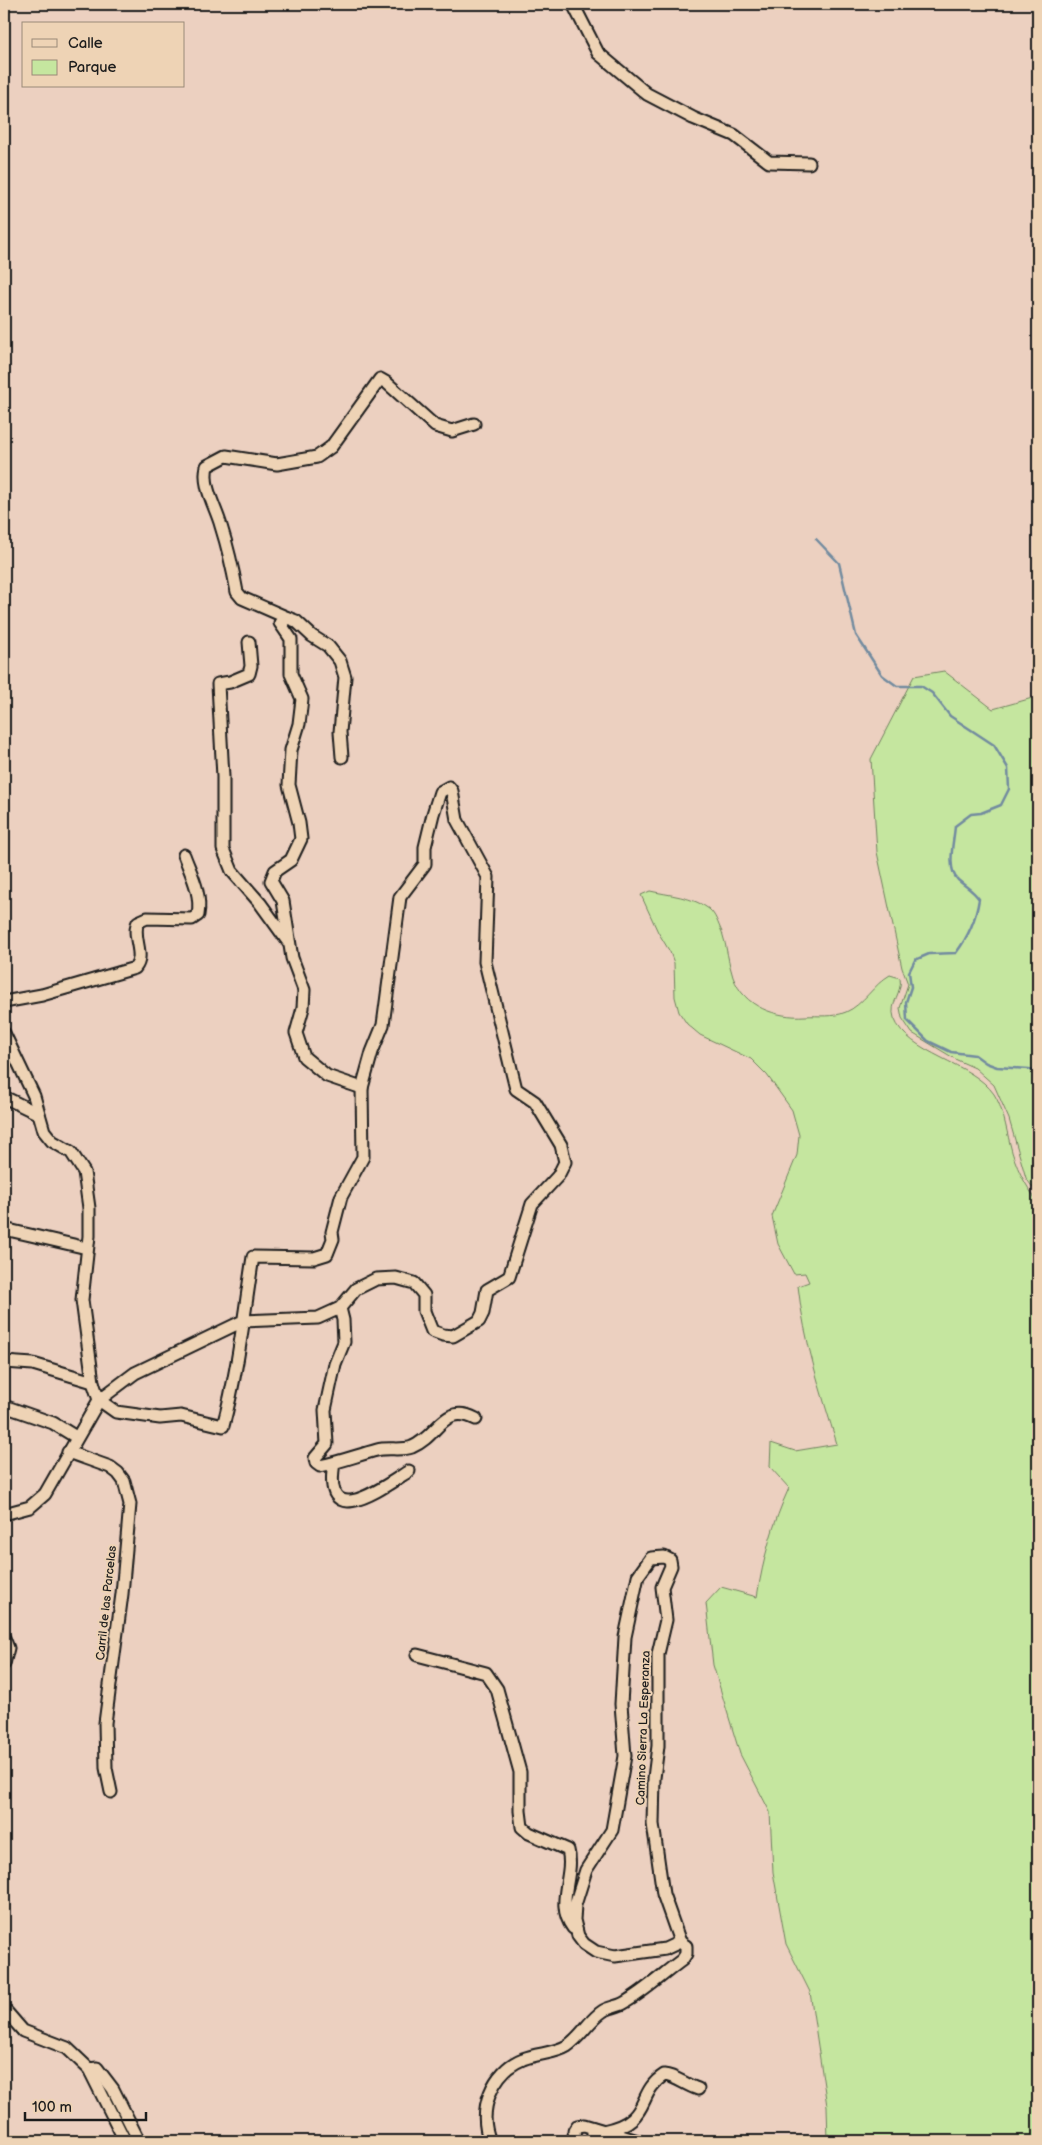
<svg xmlns="http://www.w3.org/2000/svg" width="1042" height="2145" viewBox="0 0 1042 2145" font-family="'Balsamiq Sans',sans-serif">
<rect width="100%" height="100%" fill="#ecd0c0"/>
<filter id="ink" filterUnits="userSpaceOnUse"><feTurbulence type="fractalNoise" baseFrequency=".02" numOctaves="2"/><feDisplacementMap in="SourceGraphic" scale="10" xChannelSelector="R" yChannelSelector="G"/><feConvolveMatrix kernelMatrix="1 2 1 2 8 2 1 2 1" color-interpolation-filters="sRGB"/></filter>
<g filter="url(#ink)">
<g fill="#c5e69f" stroke="#70815e">
<path d="M944 671 993 709 1036 697 1038 693V1195L1026 1178 1009 1119 994 1085 975 1068 957 1060 912 1033 902 1018 900 1008 908 984 902 968 877 852 871 759 914 676Z"/>
<path d="M650 891C668 895 694 897 709 909 716 915 718 924 722 932 727 947 728 962 733 977 744 1007 776 1018 805 1016 819 1015 832 1018 846 1012 863 1005 874 984 890 975L900 978C903 992 889 1003 894 1018 908 1054 972 1062 994 1094 1003 1108 1006 1128 1010 1144 1015 1166 1025 1185 1038 1202V2141H828L827 2106 810 1992 786 1944 773 1872 770 1812 740 1754 713 1665 706 1603 721 1587 757 1597C763 1559 773 1523 789 1488L770 1467 771 1443 795 1451 837 1444C821 1392 804 1341 798 1286L809 1282 805 1273 794 1274 778 1244 772 1216 797 1155 799 1135 792 1110 767 1075 751 1059 700 1035 687 1024 679 1012 675 997 674 963 670 952 658 932 641 895Z"/>
</g>
<g fill="none" stroke-linecap="round" stroke-linejoin="round">
<path stroke="#728b9f" stroke-width="2.5" d="M816 539 839 563 856 635 882 675 897 686H921L932 693 950 716 994 745 1008 768 1009 789 1001 805 981 813 971 814 955 826C954 841 946 869 958 880 966 887 973 890 979 899 976 919 968 937 956 953L929 954 915 960 909 972 911 987 906 1002 907 1020 928 1041 951 1052 975 1055 986 1063 997 1067 1029 1069 1038 1073"/>
<g stroke="#1c1c1c" stroke-width="15">
<g id="minor">
<path d="M573 4 598 53 647 94 693 118 734 135 769 162 809 163"/>
<path d="M288 618 242 598 237 592C233 570 228 548 221 526 216 507 202 487 207 466L226 456 277 464 317 457 331 447 380 379 387 383 435 426 452 431 474 424"/>
<path d="M249 642 251 666 249 674 230 682 218 684 223 777V849L232 871 260 903 289 943"/>
<path d="M342 757 340 732 345 677 340 661 328 646 312 636 296 621 288 618 280 623 291 639V674L302 699 299 724 291 750 289 785 299 823 301 839 291 860 275 871 271 881 283 901 292 958 304 990 303 1008 296 1033 304 1057 327 1076 362 1088"/>
<path d="M4 1002 42 995 135 968C146 955 131 936 138 922L147 918 192 919 198 915C202 894 191 874 184 855"/>
<path d="M4 1033 34 1096 44 1131 52 1141 71 1152 84 1172 89 1208V1236L82 1300 93 1382 99 1400 116 1412 160 1418 181 1416 223 1426C238 1371 244 1314 253 1257L314 1258 327 1254 333 1239 332 1232 341 1197 363 1157 362 1088 372 1052 383 1025 400 897 425 864V847L433 814 440 792 449 787 452 791 457 820 488 877 485 962 516 1089 535 1102 561 1145 565 1162 558 1176 532 1204 509 1277 487 1290 483 1313 479 1321 453 1336 443 1335 432 1331 424 1311V1295L414 1283 396 1278 376 1279 356 1289 340 1308 318 1318 243 1321 135 1373 99 1400 45 1494 30 1507 4 1514"/>
<path d="M4 1097 39 1114"/>
<path d="M4 1229 87 1248"/>
<path d="M340 1308 343 1320 344 1342 335 1364 325 1410 327 1444 315 1458 316 1463 320 1466C340 1462 358 1455 377 1450 388 1447 401 1451 412 1447 439 1436 443 1402 476 1419"/>
<path d="M4 1362 33 1364 93 1382"/>
<path d="M4 1406 53 1423 76 1437"/>
<path d="M68 1452 110 1467 118 1473 124 1481 130 1504 122 1594 105 1723 106 1768 111 1792"/>
<path d="M334 1463C322 1533 382 1488 409 1471"/>
<path d="M664 1557 670 1560 671 1566 662 1587 666 1620 658 1654V1746L654 1778 653 1824 663 1894 680 1942 665 1949 615 1956 596 1952 584 1944 578 1936 574 1920 575 1905 586 1870 612 1830 625 1756 621 1704 625 1637 638 1576 651 1558Z"/>
<path d="M4 1638 8 1648 4 1664"/>
<path d="M417 1655 486 1673 497 1689 520 1772V1811L522 1827 529 1833 568 1850C575 1876 554 1903 573 1928"/>
<path d="M4 2009 23 2031 67 2048 89 2069 125 2141"/>
<path d="M89 2069 97 2068 113 2089 139 2141"/>
<path d="M603 2131C653 2121 635 2094 664 2075 676 2076 685 2085 698 2089"/>
<path d="M490 2141C477 2111 492 2071 523 2059 537 2053 554 2054 567 2046 581 2037 589 2020 603 2011 609 2007 617 2007 624 2003 645 1991 663 1974 682 1960L686 1954V1946L680 1942"/>
<path d="M575 2141 574 2131 577 2126 584 2125 638 2141"/>
<path d="M593 2141V2128"/>
</g>
</g>
<use href="#minor" stroke="#eed3b5" stroke-width="11"/>
</g>
</g>
<g text-anchor="middle" stroke-width="4" stroke-linejoin="round" paint-order="stroke">
<g font-size="12" fill="#1c1c1c" stroke="#eed3b5">
<text transform="translate(106 1603) rotate(-84)" y="4">Carril de las Parcelas</text>
<text transform="translate(643 1728) rotate(-88)" y="4">Camino Sierra La Esperanza</text>
</g>
</g>
<rect width="1042" height="2145" fill="none" stroke="#eed3b5" stroke-width="20"/>
<rect x="10" y="10" width="1022" height="2125" fill="none" stroke="#1c1c1c" stroke-width="2" filter="url(#ink)"/>
<rect x="22" y="22" width="162" height="65" fill="#eed3b5" stroke="#9a8a78"/>
<rect x="32" y="39" width="25" height="8" fill="#eed3b5" stroke="#9a8a78"/>
<text x="68" y="48" font-size="15" fill="#1c1c1c">Calle</text>
<rect x="32" y="60" width="25" height="15" fill="#c5e69f" stroke="#9a8a78"/>
<text x="68" y="72" font-size="15" fill="#1c1c1c">Parque</text>
<path d="M25 2112v8h121v-8" fill="none" stroke="#1c1c1c" stroke-width="2.5"/>
<text x="32" y="2112" font-size="15" fill="#1c1c1c" stroke="#eed3b5" stroke-width="4" paint-order="stroke">100 m</text>
</svg>
